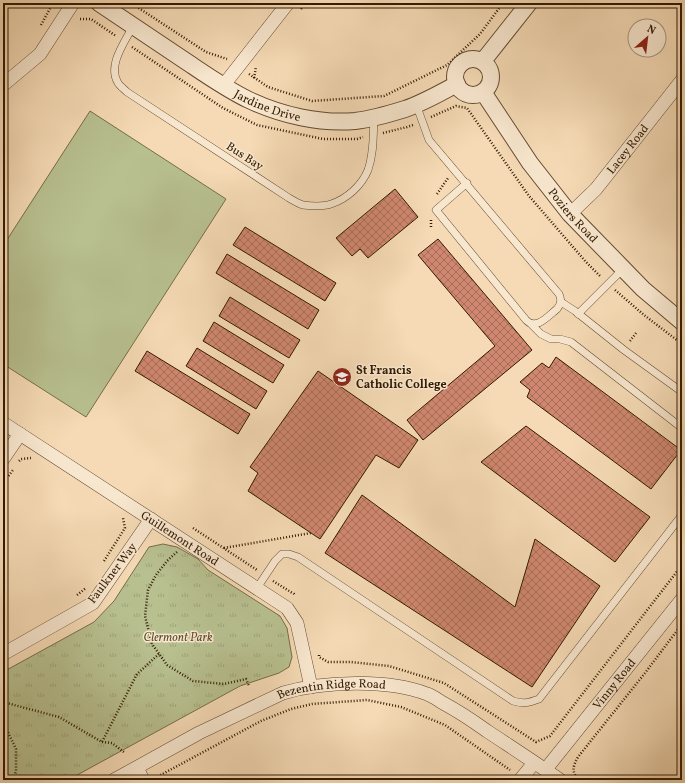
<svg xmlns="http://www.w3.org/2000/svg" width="685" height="783" viewBox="0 0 685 783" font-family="Vollkorn,serif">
<defs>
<pattern id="grass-tufts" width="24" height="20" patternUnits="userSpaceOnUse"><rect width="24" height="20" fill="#b8c090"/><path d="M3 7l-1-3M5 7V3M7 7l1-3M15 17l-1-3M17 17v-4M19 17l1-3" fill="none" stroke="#9fa47a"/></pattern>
<pattern id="building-cross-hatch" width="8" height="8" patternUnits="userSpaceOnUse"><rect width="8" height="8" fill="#cf876f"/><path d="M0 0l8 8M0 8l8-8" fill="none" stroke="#a96e59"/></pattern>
</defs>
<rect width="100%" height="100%" fill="#f5dab5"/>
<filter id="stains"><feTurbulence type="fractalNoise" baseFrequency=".005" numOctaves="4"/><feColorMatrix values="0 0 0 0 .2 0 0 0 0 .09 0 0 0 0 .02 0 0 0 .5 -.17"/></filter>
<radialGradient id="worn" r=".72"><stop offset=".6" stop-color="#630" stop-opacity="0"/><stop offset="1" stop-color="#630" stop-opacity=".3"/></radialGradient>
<path fill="url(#grass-tufts)" stroke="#766d48" d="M163 544 177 547 198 559 208 570 280 616 287 628 292 657 289 667 279 673 240 686 68 780H3V672L94 622 114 601 149 547Z"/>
<path fill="#b8c090" stroke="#766d48" d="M90 111 226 199 86 417 3 364V246Z"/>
<g fill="url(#building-cross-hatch)" stroke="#331a01">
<path d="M395 189 418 217 368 258 360 249 352 256 336 238Z"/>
<path d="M245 227 336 283 325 301 233 245Z"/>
<path d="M438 239 532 350 423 440 407 420 495 346 418 255Z"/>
<path d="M227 254 319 310 308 329 216 273Z"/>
<path d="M230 297 300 340 289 358 219 316Z"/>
<path d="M214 322 284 365 273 383 203 341Z"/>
<path d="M197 348 267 391 256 409 186 366Z"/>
<path d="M147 351 250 414 238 434 135 371Z"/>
<path d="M556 357 681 450 651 489 527 397 530 390 520 382 542 363 549 368Z"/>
<path d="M318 371 418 440 399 468 376 455 320 539 248 491 258 473 250 467Z"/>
<path d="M526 426 650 517 615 562 481 462Z"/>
<path d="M362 495 515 607 535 539 600 586 532 687 325 553Z"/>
</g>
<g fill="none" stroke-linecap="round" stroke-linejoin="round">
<g stroke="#644a2e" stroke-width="8">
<g id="service">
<path d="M133 26C125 42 107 65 118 83 120 86 124 89 127 92L289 198C294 201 299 204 303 205 312 206 323 207 331 204 347 199 362 185 368 170 374 153 373 135 374 118"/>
<path d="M416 104 429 140 559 294C562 300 561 304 557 309 548 316 536 331 526 320L436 210 467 183"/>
<path d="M561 302 575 311 624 350 682 392"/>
<path d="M578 314 623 269"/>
<path d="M531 324 541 334 551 339H560L571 342 682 428"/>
<path d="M257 588 275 561 282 554H289L298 557 513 701C524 704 528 703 539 699L682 515"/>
</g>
</g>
<g stroke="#644a2e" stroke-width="14">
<g id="minor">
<path d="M3 85 40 54 73 3"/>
<path d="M223 86 288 3"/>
<path id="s1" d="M570 214 596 189 682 80"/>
<path id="s2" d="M3 423 287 608 297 623 311 687"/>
<path d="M3 459 20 434"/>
<path d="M3 654 93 603 151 519"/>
<path d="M137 768 143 780"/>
<path id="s3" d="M546 769 682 599"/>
<path id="s4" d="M114 780 199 733 283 693C324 681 387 679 427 694 433 696 438 700 443 703 458 711 473 721 487 731 511 747 536 763 560 780"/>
<path d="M520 780 534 763"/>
</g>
</g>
<g stroke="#644a2e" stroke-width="18">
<g id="tertiary">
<path id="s5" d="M99 3C127 22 156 41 184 60 205 74 226 89 249 100 281 115 319 124 355 121 372 119 389 114 405 109 423 103 440 93 457 84"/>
<circle cx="473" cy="77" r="18"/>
<path d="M483 61 529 3"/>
<path id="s6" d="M483 92 530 163 570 214 643 289 682 322"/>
</g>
</g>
<g stroke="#331a01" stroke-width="2.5" stroke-dasharray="1 2" stroke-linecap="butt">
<path d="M131 3 206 52 227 59"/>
<path d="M301 9 305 3"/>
<path d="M80 19H91L116 36"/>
<path d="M41 25 53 3"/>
<path d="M132 47 223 108 257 125 323 139H357L363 137"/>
<path d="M249 74 268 87 312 101 384 96 447 65 480 34 503 3"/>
<path d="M254 78 256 67"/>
<path d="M431 117 456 106 467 108 529 196 586 262 601 277"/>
<path d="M383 133 407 127 413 125"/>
<path d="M437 194 448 178"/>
<path d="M431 220V227"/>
<path d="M615 290 644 315 682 344"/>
<path d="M630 341 636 333"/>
<path d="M19 461 21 459 31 458"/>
<path d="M3 483 13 470"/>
<path d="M193 528 257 570"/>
<path d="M224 548 311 533"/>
<path d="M177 552 167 561 156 575 148 590 145 616 152 644 167 665 193 681 224 684 246 679 249 686"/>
<path d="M104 561 125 528 123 518"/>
<path d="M273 581 294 594 295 596"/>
<path d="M77 595 86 588"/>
<path d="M319 655V657L328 662H351L389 666 444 683 536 742 550 736 682 565"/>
<path d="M3 702 59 717 102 742 137 674 159 654"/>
<path d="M3 725 6 728 16 749V771L13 780"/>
<path d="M102 742 112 743 125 753"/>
<path d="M155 778 261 721 291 709 312 704 367 700 401 707 445 725 510 770"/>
<path d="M579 780C571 772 573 766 578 757L645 673 682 624"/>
</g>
<use href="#service" stroke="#f8e7cf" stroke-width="7"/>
<use href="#minor" stroke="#f8e7cf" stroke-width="13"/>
<use href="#tertiary" stroke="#f8e7cf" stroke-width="16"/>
</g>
<defs>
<g id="school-disc" transform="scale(1)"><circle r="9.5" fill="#8f2418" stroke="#f8e7cf"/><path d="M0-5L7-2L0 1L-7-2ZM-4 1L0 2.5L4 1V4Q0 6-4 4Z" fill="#fff"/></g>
</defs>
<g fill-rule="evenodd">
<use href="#school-disc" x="342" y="377"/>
</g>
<g text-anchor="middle" stroke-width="3" stroke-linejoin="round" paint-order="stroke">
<g font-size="12" fill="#331a01" stroke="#f8e7cf">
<text dy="4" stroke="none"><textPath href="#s5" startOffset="198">Jardine Drive</textPath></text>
<text dy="4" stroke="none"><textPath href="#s1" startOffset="87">Lacey Road</textPath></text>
<text transform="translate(245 156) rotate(33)" y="4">Bus Bay</text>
<text dy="4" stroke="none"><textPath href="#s6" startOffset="153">Poziers Road</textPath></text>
<text dy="4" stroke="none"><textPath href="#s2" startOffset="211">Guillemont Road</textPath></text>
<text transform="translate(112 573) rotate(-53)" y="4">Faulkner Way</text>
<text dy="4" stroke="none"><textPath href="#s3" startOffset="109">Vinny Road</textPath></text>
<text dy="4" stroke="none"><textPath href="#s4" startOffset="239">Bezentin Ridge Road</textPath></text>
</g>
<g font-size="12" font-weight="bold" fill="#331a01" stroke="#f8e7cf" text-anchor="start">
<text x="356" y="374">St Francis<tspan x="356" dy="14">Catholic College</tspan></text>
</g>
<g font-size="12" font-style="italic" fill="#5b4c2c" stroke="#f8e7cf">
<text x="178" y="641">Clermont Park</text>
</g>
</g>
<rect width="685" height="783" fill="none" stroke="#f5dab5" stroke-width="16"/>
<rect x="4" y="4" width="677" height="775" fill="none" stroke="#331a01" stroke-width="2"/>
<rect x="8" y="8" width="669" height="767" fill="none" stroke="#331a01"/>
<g transform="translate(647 38) rotate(28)"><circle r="19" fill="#f8e7cf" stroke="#a9957d"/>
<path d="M0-3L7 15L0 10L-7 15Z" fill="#8f2418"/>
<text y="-6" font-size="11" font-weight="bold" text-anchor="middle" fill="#331a01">N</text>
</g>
<rect width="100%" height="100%" filter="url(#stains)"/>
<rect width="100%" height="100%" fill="url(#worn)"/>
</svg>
